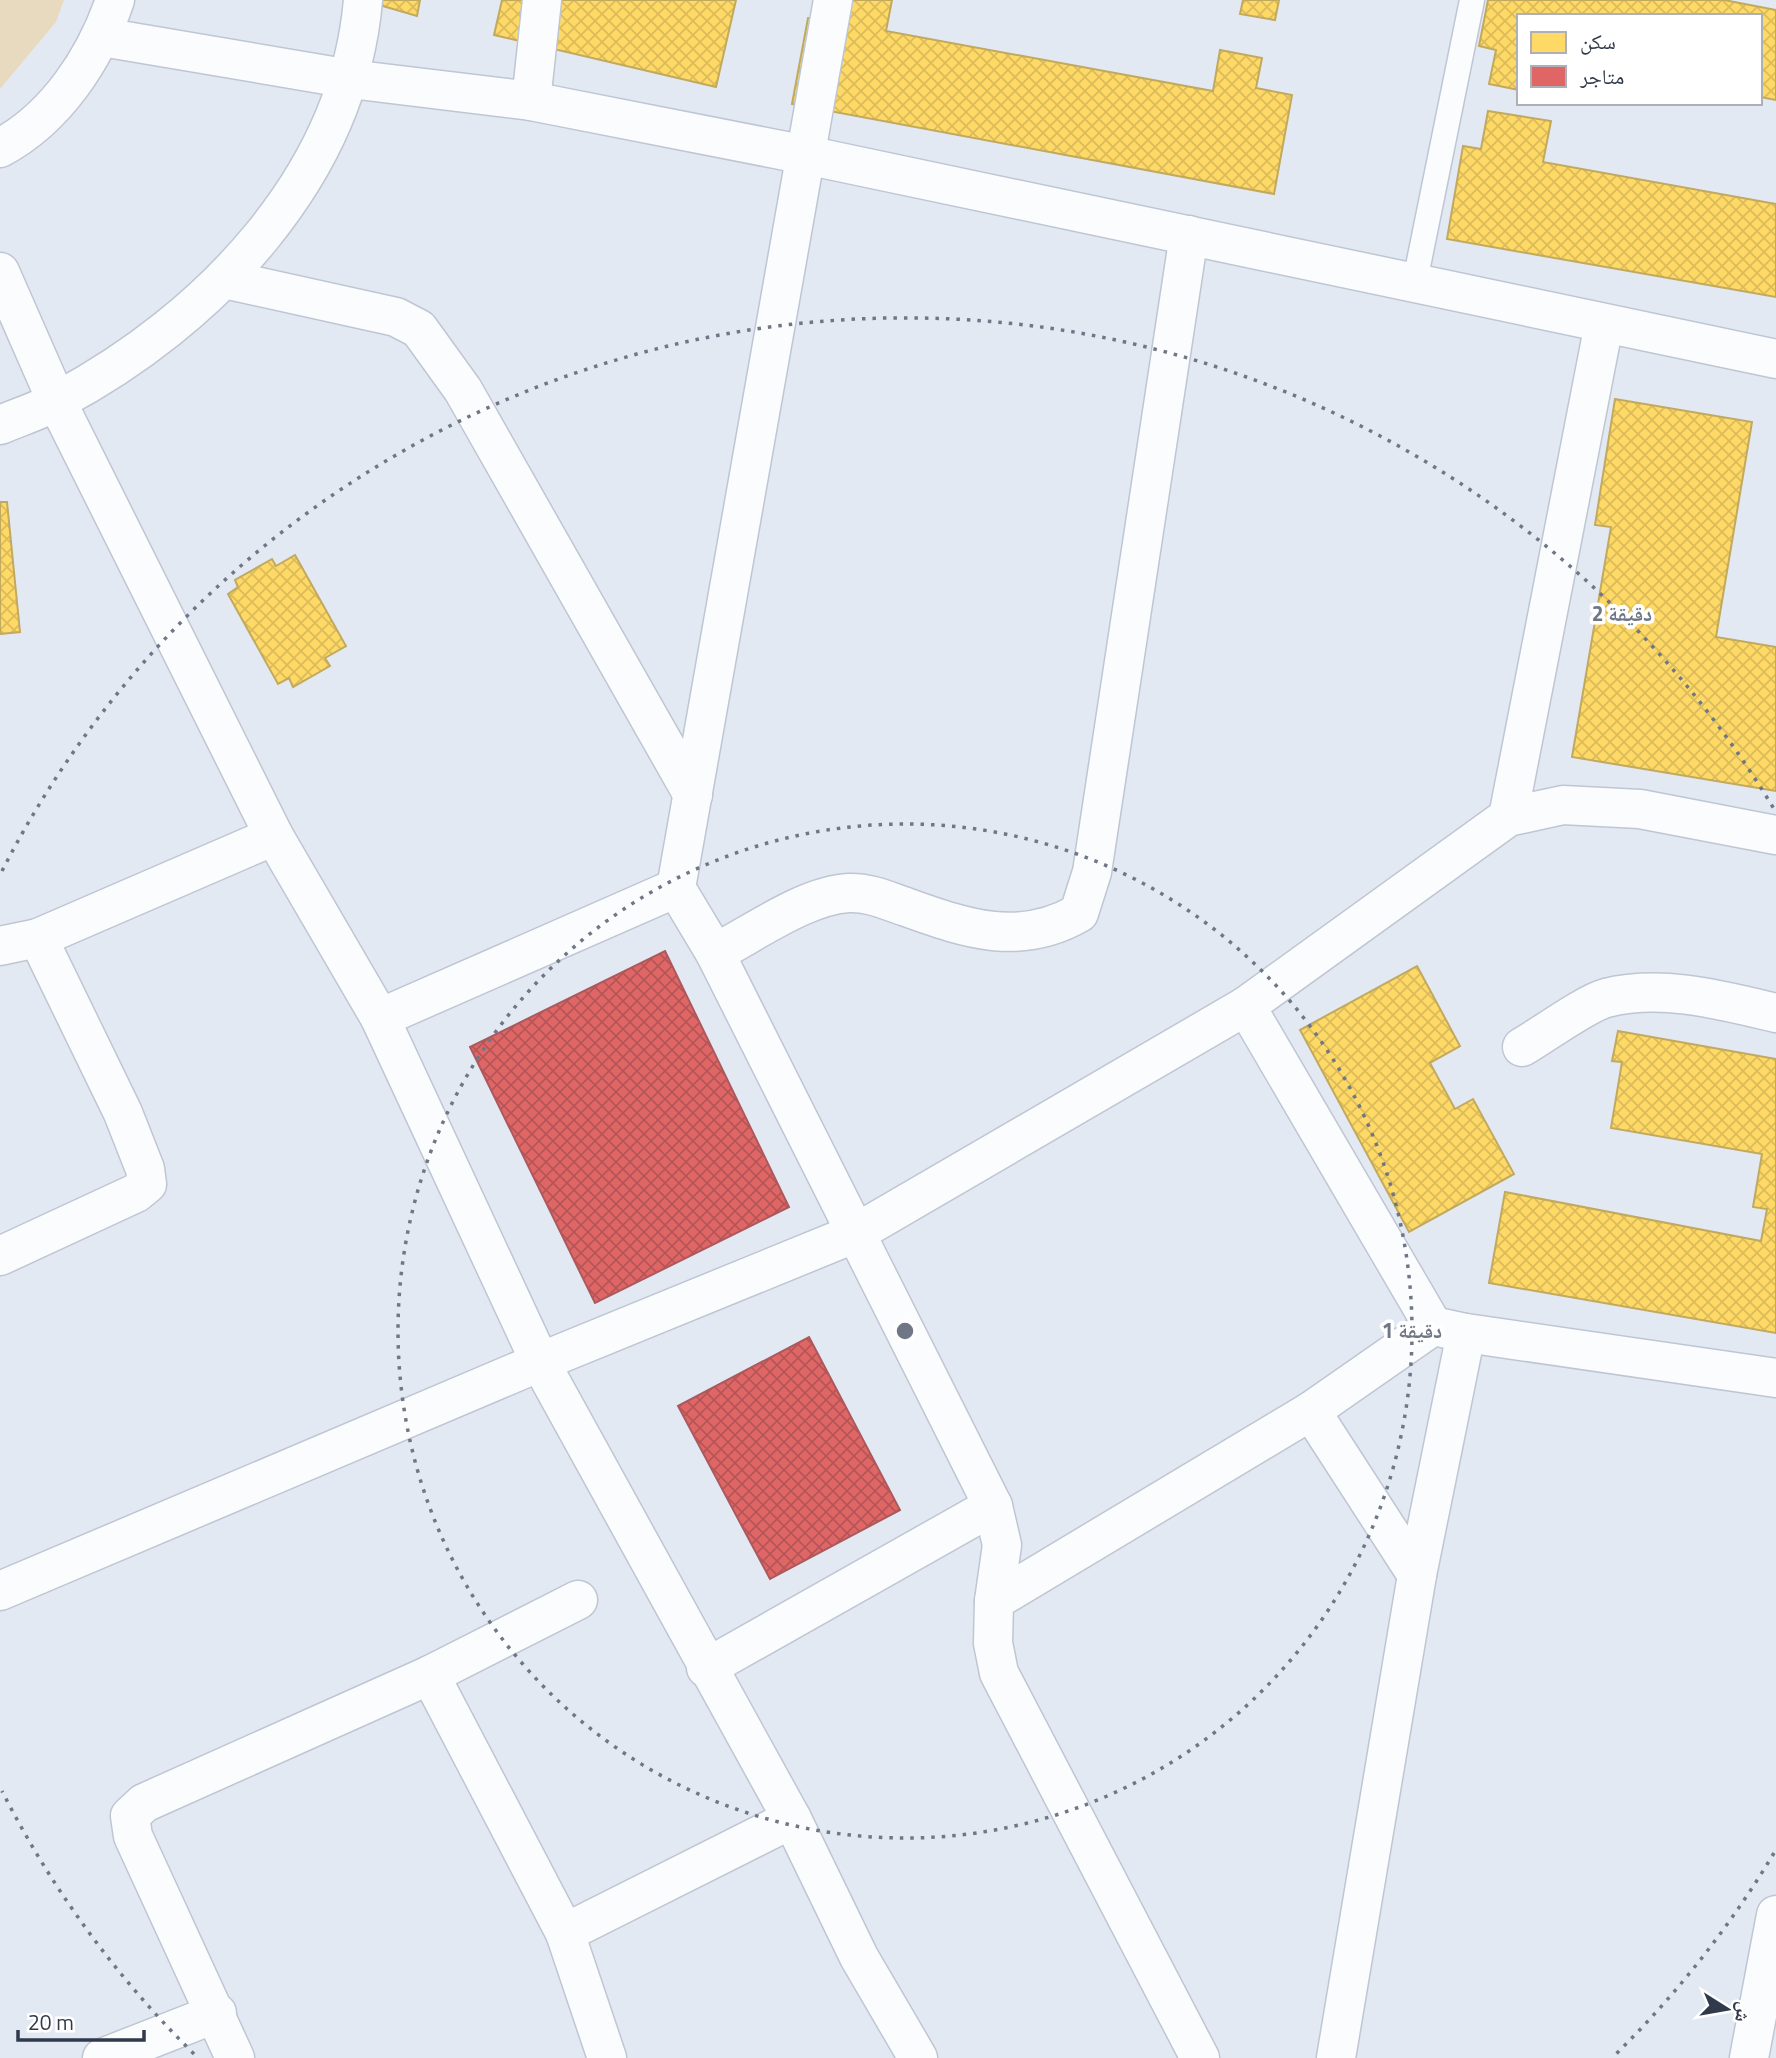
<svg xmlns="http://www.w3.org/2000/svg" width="1776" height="2058" viewBox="0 0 1776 2058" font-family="'Titillium Web','Noto Naskh Arabic',sans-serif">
<defs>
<pattern id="homes-cross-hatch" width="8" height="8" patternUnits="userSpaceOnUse" patternTransform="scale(1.75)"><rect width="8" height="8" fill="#ffd966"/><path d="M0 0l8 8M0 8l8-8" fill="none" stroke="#dbbb5a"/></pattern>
<pattern id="shops-cross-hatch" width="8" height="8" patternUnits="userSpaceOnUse" patternTransform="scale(1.75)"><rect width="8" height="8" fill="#e06666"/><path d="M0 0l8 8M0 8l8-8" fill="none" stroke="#b65556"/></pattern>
</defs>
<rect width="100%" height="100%" fill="#e3e9f3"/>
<path fill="#e8dabe" d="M0 0H64L56 22 0 89Z"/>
<g fill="url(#homes-cross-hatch)" stroke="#c1a95e" stroke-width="2">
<path d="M362 0H420L417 16Z"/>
<path d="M502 0H736L716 87 494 35Z"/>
<path d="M848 0H892L886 31 1213 91 1220 50 1262 58 1256 88 1292 95 1274 194 792 104 808 18 844 22Z"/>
<path d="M1243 0H1279L1275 20 1240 14Z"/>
<path d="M1488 0H1724L1776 10V100L1760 97V16H1519V90L1489 84 1496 50 1479 46Z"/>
<path d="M1488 111 1551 121 1543 162 1776 204V297L1447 239 1463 146 1481 149Z"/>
<path d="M1615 399 1752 422 1716 637 1776 647V791L1572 757 1611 527 1595 525Z"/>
<path d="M0 502H7L20 632 0 634Z"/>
<path d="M295 555 346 646 325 658 330 666 293 687 289 678 278 684 228 594 238 587 235 580 272 559 276 566Z"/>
<path d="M1417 966 1460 1046 1430 1063 1455 1109 1473 1099 1514 1174 1409 1232 1300 1030Z"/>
<path d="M1618 1031 1776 1059V1333L1489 1283 1505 1192 1761 1241 1767 1209 1753 1207 1762 1154 1611 1128 1622 1062 1612 1061Z"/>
</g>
<g fill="url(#shops-cross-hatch)" stroke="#ac595e" stroke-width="2">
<path d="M665 951 789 1207 595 1303 470 1047Z"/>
<path d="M809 1337 900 1510 770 1579 678 1406Z"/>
</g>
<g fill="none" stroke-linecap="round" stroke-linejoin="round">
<g stroke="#bfc6d3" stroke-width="27">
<path id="lane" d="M1415 281 1472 0"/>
</g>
<g stroke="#bfc6d3" stroke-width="41">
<g id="street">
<path d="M833 0 676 888 715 953 993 1506 1002 1545 994 1601 993 1643 999 1673 1200 2058"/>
<path d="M102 37 350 79 531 101 806 155 1776 359"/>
<path d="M531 101 542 0"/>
<path d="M0 148C56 118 95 59 115 0"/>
<path d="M0 272 57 402 274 836 380 1018 540 1362 792 1819 859 1957 918 2058"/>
<path d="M224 279 396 317 419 329 463 390 693 795"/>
<path d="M0 425C19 417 41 410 59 400 209 320 348 177 363 0"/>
<path d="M1508 817 1604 324"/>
<path d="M0 946 38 938 274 836"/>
<path d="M715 953C754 933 806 895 849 893 869 892 888 901 906 907 967 929 1020 947 1079 913L1092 872 1189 235"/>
<path d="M1246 1006 1433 1326 1466 1333 1776 1378"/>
<path d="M380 1018 676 888"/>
<path d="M1522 1047C1543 1035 1585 1004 1606 998 1662 984 1721 1000 1776 1013"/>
<path d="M0 1256 136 1193 147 1184 145 1169 123 1113 38 938"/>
<path d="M1311 1411 1417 1575"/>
<path d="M0 1591 540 1362 856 1233 1246 1006 1508 817 1563 805 1640 809 1776 835"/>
<path d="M994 1601 1311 1411 1433 1326"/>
<path d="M706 1668 993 1506"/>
<path d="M430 1675 565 1933 607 2058"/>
<path d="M565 1933 792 1819"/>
<path d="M102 2058 217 2013"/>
<path d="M235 2058 133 1836 130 1816 144 1803 430 1675 578 1600"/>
<path d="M1336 2058 1417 1575 1466 1333"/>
<path d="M1749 2058 1776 1915"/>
</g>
</g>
<use href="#lane" stroke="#fbfcfd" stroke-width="24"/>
<use href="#street" stroke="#fbfcfd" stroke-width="38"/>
</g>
<g fill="none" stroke="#6f7786" stroke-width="3.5" stroke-dasharray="3.5 7">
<circle cx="905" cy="1331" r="507"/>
<path d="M1774 1853A1014 1014 0 0 1 1616 2054M194 2054A1014 1014 0 0 1 2 1791M2 871A1014 1014 0 0 1 1774 809"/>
</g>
<circle cx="905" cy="1331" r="10" fill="#6f7786" stroke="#fff" stroke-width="3.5"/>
<g font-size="21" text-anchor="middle" font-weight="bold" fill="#6f7786" stroke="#fff" stroke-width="7" stroke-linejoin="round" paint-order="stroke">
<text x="1622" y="621">2 دقيقة</text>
<text x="1412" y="1338">1 دقيقة</text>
</g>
<rect x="1517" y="14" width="245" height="91" fill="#ffffff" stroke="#adb0b7" stroke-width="2"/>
<rect x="1531" y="32" width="35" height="21" fill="#ffd966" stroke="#adb0b7" stroke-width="2"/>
<text x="1580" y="49" font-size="21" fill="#313a4c">سكن</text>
<rect x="1531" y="66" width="35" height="21" fill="#e06666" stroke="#adb0b7" stroke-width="2"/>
<text x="1580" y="84" font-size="21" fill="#313a4c">متاجر</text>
<g transform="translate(1727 2009) rotate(101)" stroke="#ffffff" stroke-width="5" paint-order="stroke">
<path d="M0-5L12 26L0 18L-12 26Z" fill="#313a4c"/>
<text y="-10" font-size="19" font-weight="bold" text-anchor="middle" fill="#313a4c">ش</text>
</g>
<path d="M18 2030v10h126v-10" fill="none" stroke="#313a4c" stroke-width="3.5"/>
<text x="28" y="2030" font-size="21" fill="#313a4c" stroke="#ffffff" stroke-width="5" paint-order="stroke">20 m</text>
</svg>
